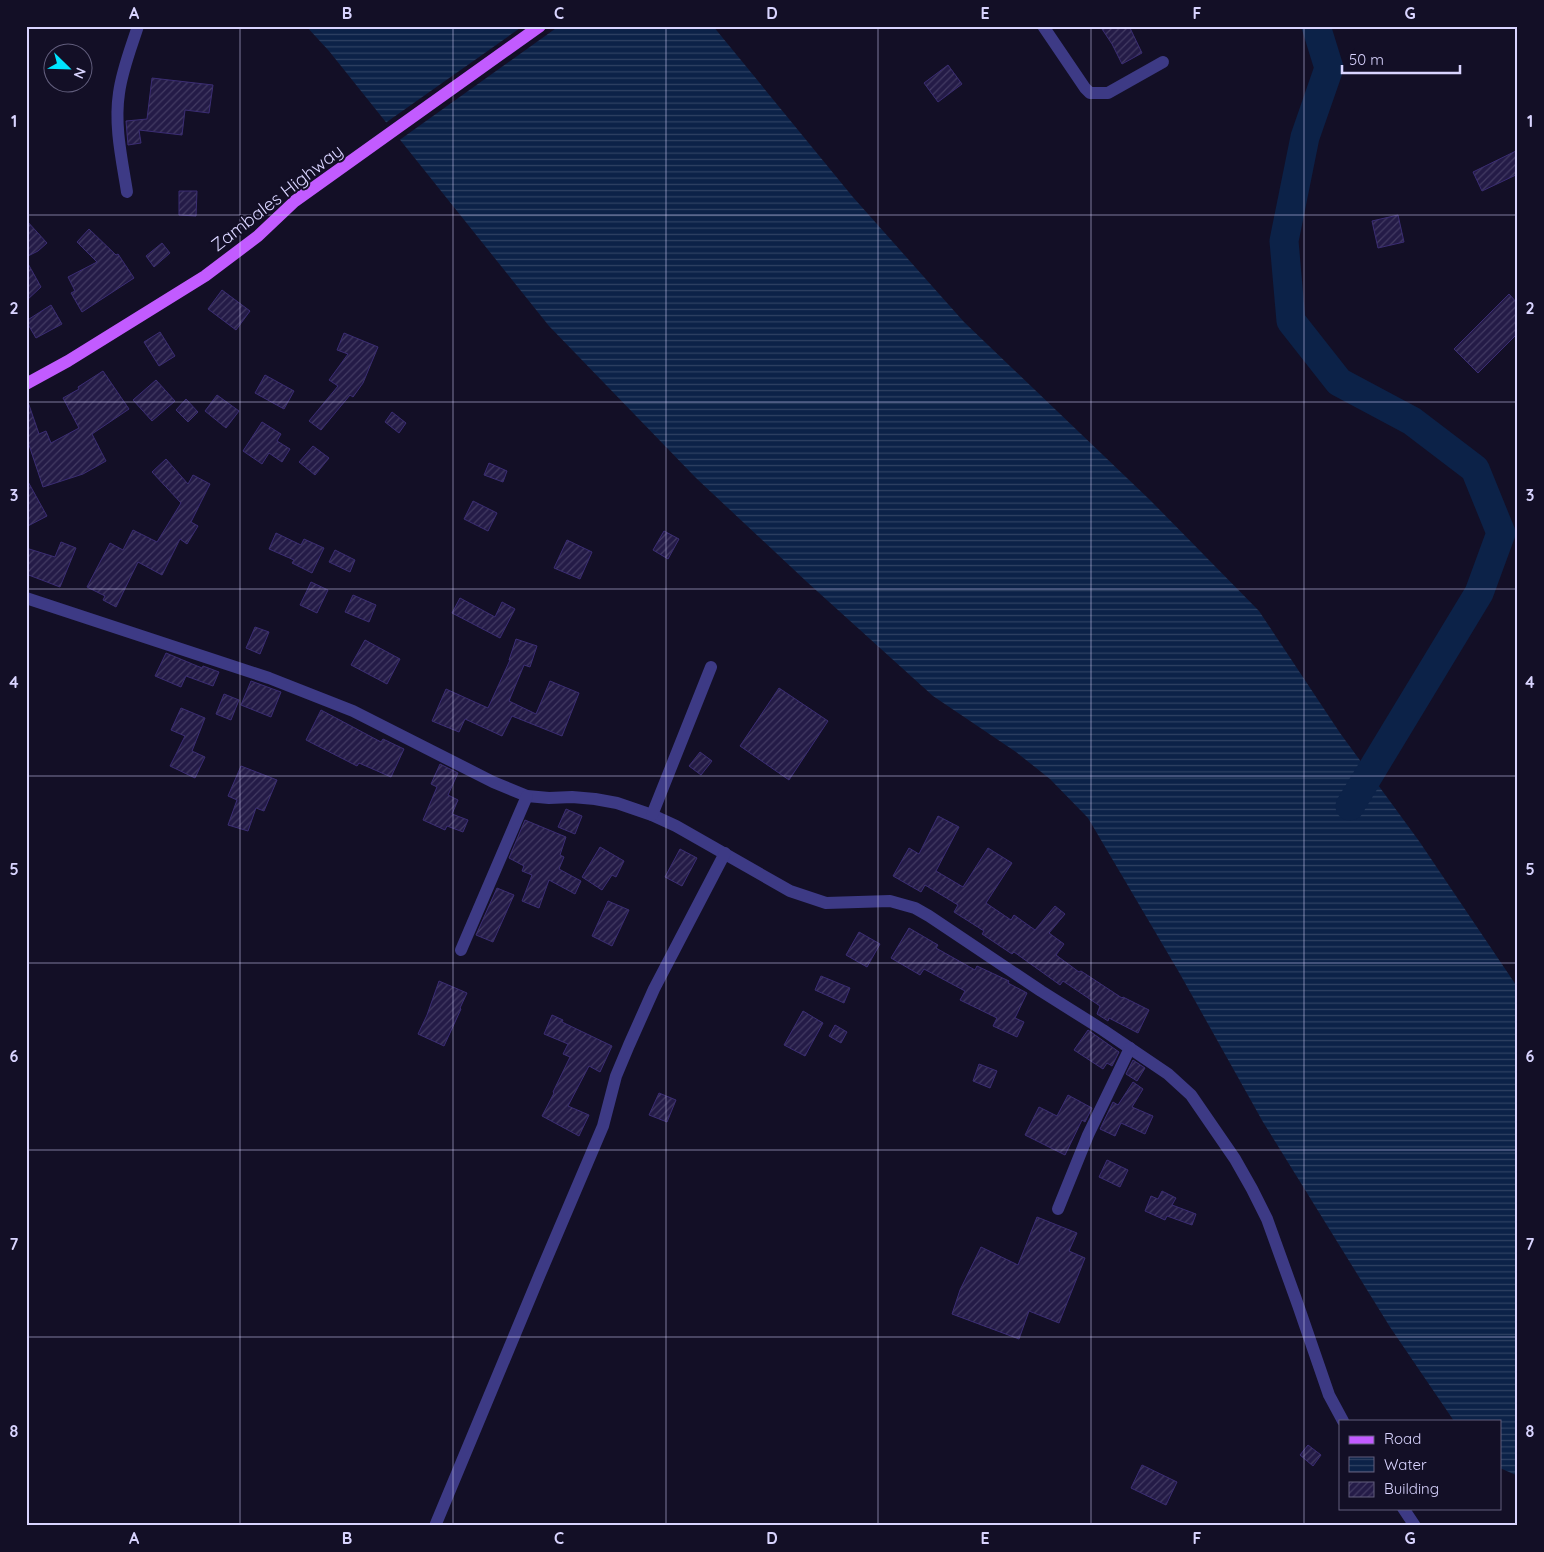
<svg xmlns="http://www.w3.org/2000/svg" width="1544" height="1552" viewBox="0 0 1544 1552" font-family="Quicksand,sans-serif">
<defs>
<pattern id="water-rules" width="6" height="5" patternUnits="userSpaceOnUse" patternTransform="scale(1.25)"><rect width="6" height="5" fill="#0c2248"/><path d="M0 2.5h6" fill="none" stroke="#2f4163"/></pattern>
<pattern id="building-hatch" width="6" height="6" patternUnits="userSpaceOnUse" patternTransform="scale(1.25)"><rect width="6" height="6" fill="#241b47"/><path d="M-1 1l2-2M0 6l6-6M5 7l2-2" fill="none" stroke="#433b63"/></pattern>
</defs>
<rect width="100%" height="100%" fill="#130f26"/>
<path fill="url(#water-rules)" d="M306 26H713L852 196 964 322 1151 501 1259 611 1340 733 1419 841 1518 988V1476L1500 1468V1421H1454L1390 1327 1263 1122 1180 974 1088 818 1050 779 1016 752 933 696 807 582 696 478 549 326 329 51Z"/>
<path fill="#130f26" d="M523 26H559L398 141 384 124Z"/>
<g fill="none" stroke-linecap="round" stroke-linejoin="round">
<path stroke="#0c2248" stroke-width="29" d="M1316 26 1329 68 1305 137 1284 241 1291 321 1339 382 1412 421 1475 469 1501 533 1479 593 1350 806"/>
</g>
<g fill="url(#building-hatch)" stroke="#3b2d73">
<path d="M1100 26H1129L1142 53 1122 64 1112 44Z"/>
<path d="M948 65 962 84 938 102 924 83Z"/>
<path d="M152 78 213 85 209 113 185 110 182 135 139 130 141 143 128 145 126 121 147 119Z"/>
<path d="M1518 150V174L1482 191 1473 172Z"/>
<path d="M179 191H197L196 216 179 215Z"/>
<path d="M1398 215 1404 242 1378 248 1372 221Z"/>
<path d="M26 220 47 243 38 251 26 257Z"/>
<path d="M89 229 116 255 118 254 134 278 82 312 71 293 75 291 68 277 97 262 77 242Z"/>
<path d="M162 243 170 253 154 267 146 256Z"/>
<path d="M26 260 41 287 26 301Z"/>
<path d="M222 290 250 311 236 330 208 309Z"/>
<path d="M1509 294 1518 304V333L1478 373 1454 349Z"/>
<path d="M51 305 62 324 36 338 26 321Z"/>
<path d="M160 332 175 356 159 366 144 342Z"/>
<path d="M344 333 378 347 363 383 353 397 350 395 321 430 309 421 338 386 329 380 348 354 337 350Z"/>
<path d="M103 371 129 409 92 434 106 461 83 474 43 487 26 436V402H28L39 434 46 431 51 443 79 428 63 398 79 389 78 387Z"/>
<path d="M265 375 294 391 284 409 255 393Z"/>
<path d="M156 380 175 401 152 421 133 400Z"/>
<path d="M217 395 239 411 226 428 205 411Z"/>
<path d="M186 399 198 412 188 422 176 410Z"/>
<path d="M392 412 406 423 399 433 385 422Z"/>
<path d="M262 422 281 434 277 441 290 449 282 462 269 453 262 464 243 451Z"/>
<path d="M313 446 329 458 315 475 299 462Z"/>
<path d="M166 459 188 484 193 475 210 484 191 522 198 526 187 544 180 539 162 575 138 562 116 607 103 600 105 596 87 587 110 543 123 550 133 530 157 542 181 503 152 472Z"/>
<path d="M489 463 507 471 503 482 484 475Z"/>
<path d="M26 478 47 516 26 527Z"/>
<path d="M473 501 497 513 488 531 464 519Z"/>
<path d="M664 531 679 539 668 559 653 550Z"/>
<path d="M276 533 301 545 304 539 324 548 312 573 292 563 294 560 269 549Z"/>
<path d="M567 540 592 552 580 579 554 568Z"/>
<path d="M61 542 76 548 60 587 26 574V548L55 557Z"/>
<path d="M335 550 355 560 350 572 329 562Z"/>
<path d="M311 582 328 590 317 613 300 605Z"/>
<path d="M353 595 376 605 369 622 345 612Z"/>
<path d="M460 598 495 617 502 602 515 609 500 638 452 613Z"/>
<path d="M255 627 269 632 260 654 246 648Z"/>
<path d="M516 639 537 646 530 667 524 665 509 701 536 714 550 681 579 693 562 736 512 716 502 736 465 719 459 732 432 721 446 689 488 708 510 660H509Z"/>
<path d="M365 640 400 659 387 684 351 665Z"/>
<path d="M166 653 202 668 203 666 219 672 213 686 186 676 181 687 155 676Z"/>
<path d="M251 681 281 692 271 717 241 705Z"/>
<path d="M779 688 828 721 789 780 740 746Z"/>
<path d="M224 694 239 700 231 720 216 714Z"/>
<path d="M181 708 205 718 192 751 205 757 195 778 170 766 185 736 171 730Z"/>
<path d="M321 710 381 742 383 739 404 749 391 777 359 763 357 766 306 740Z"/>
<path d="M700 752 712 761 701 775 689 766Z"/>
<path d="M440 764 458 773 448 795 458 800 452 814 468 820 463 832 447 826 445 830 423 820 437 787 431 784Z"/>
<path d="M241 766 277 780 264 811 256 808 248 831 228 825 237 800 228 796Z"/>
<path d="M566 809 582 816 575 834 558 827Z"/>
<path d="M938 816 959 827 936 871 963 887 988 848 1012 863 986 903 1011 920 1014 915 1035 930 1055 906 1065 914 1049 933 1064 944 1056 955 1079 972 1081 971 1122 998 1123 997 1149 1010 1138 1033 1109 1018 1108 1021 1097 1014 1100 1006 1063 981 1060 985 1014 952 1012 954 982 934 984 931 954 912 958 905 925 885 921 892 893 876 909 848 919 854Z"/>
<path d="M525 820 566 837 560 855 564 857 559 869 581 881 575 894 549 880 539 908 522 901 532 875 522 871 524 866 509 858Z"/>
<path d="M600 847 624 861 616 877 612 875 602 890 582 877Z"/>
<path d="M680 849 697 858 682 886 665 877Z"/>
<path d="M497 888 514 895 493 942 476 935Z"/>
<path d="M608 901 629 910 612 946 592 936Z"/>
<path d="M909 928 938 945 936 948 975 970 977 966 1009 981 1008 983 1027 993 1015 1018 1024 1022 1017 1037 993 1026 997 1018 960 1000 965 991 924 969 920 975 891 958Z"/>
<path d="M859 932 880 944 867 967 846 955Z"/>
<path d="M821 976 850 988 844 1003 815 990Z"/>
<path d="M439 981 467 993 460 1008 461 1009 444 1046 418 1034 427 1015Z"/>
<path d="M803 1011 823 1023 805 1056 784 1045Z"/>
<path d="M552 1015 563 1020 562 1022 612 1046 600 1072 589 1066 568 1106 589 1115 579 1136 542 1116 554 1093 553 1092 570 1057 563 1054 568 1044 544 1034Z"/>
<path d="M835 1025 847 1032 841 1043 829 1036Z"/>
<path d="M1088 1030 1119 1052 1112 1066 1107 1063 1103 1069 1074 1050Z"/>
<path d="M1133 1060 1145 1068 1137 1081 1126 1074Z"/>
<path d="M979 1064 997 1071 990 1088 973 1081Z"/>
<path d="M1133 1082 1143 1089 1132 1107 1153 1116 1145 1134 1121 1123 1115 1136 1100 1129 1113 1102 1118 1105Z"/>
<path d="M659 1093 676 1100 667 1122 649 1115Z"/>
<path d="M1068 1095 1092 1108 1085 1122 1082 1120 1065 1155 1025 1135 1039 1107 1057 1116Z"/>
<path d="M1107 1160 1128 1170 1120 1187 1099 1177Z"/>
<path d="M1162 1191 1176 1198 1172 1205 1196 1214 1192 1225 1167 1216 1165 1220 1145 1211 1151 1196 1158 1199Z"/>
<path d="M1037 1217 1077 1233 1069 1251 1085 1258 1059 1323 1029 1311 1019 1339 952 1314 960 1290 981 1247 1018 1265Z"/>
<path d="M1308 1445 1321 1455 1313 1466 1300 1455Z"/>
<path d="M1142 1465 1177 1482 1166 1505 1131 1488Z"/>
</g>
<g fill="none" stroke-linecap="round" stroke-linejoin="round">
<g stroke="#3d3a85" stroke-width="12">
<path d="M1043 26 1085 88 1090 93H1108L1163 62"/>
<path d="M127 192C122 160 114 126 119 93 122 70 131 48 138 26"/>
<path d="M26 598 269 678 353 711 493 782 527 796 549 798 572 797 595 799 617 803 652 815 676 826 790 891 826 903 890 901 915 908 929 916 1041 991 1103 1030 1168 1074 1191 1095 1235 1159 1252 1189 1267 1219 1298 1305 1329 1395 1343 1421"/>
<path d="M652 815 711 667"/>
<path d="M461 950 527 796"/>
<path d="M1058 1209 1088 1135 1130 1048"/>
<path d="M1403 1508 1415 1526"/>
<path d="M435 1526 540 1274 603 1126 616 1076 629 1045 654 989 725 853"/>
</g>
<path stroke="#c25bff" stroke-width="12" d="M26 384 68 361 205 276 258 236 295 201 540 26"/>
</g>
<path fill="none" stroke="#d9d4ff" stroke-width="1" stroke-opacity="0.55" d="M240 26V1526M453 26V1526M666 26V1526M878 26V1526M1091 26V1526M1304 26V1526M26 215H1518M26 402H1518M26 589H1518M26 776H1518M26 963H1518M26 1150H1518M26 1337H1518"/>
<g text-anchor="middle" stroke-width="4" stroke-linejoin="round" paint-order="stroke">
<g font-size="18" fill="#d9d4ff" stroke="#130f26">
<text transform="translate(277 198) rotate(-38)" y="6">Zambales Highway</text>
</g>
</g>
<rect width="1544" height="1552" fill="none" stroke="#130f26" stroke-width="55"/>
<rect x="1339" y="1420" width="162" height="90" fill="#130f26" stroke="#625e7d"/>
<rect x="1349" y="1436" width="25" height="8" fill="#c25bff" stroke="#625e7d"/>
<text x="1384" y="1444" font-size="15" fill="#d9d4ff">Road</text>
<rect x="1349" y="1457" width="25" height="15" fill="url(#water-rules)" stroke="#625e7d"/>
<text x="1384" y="1470" font-size="15" fill="#d9d4ff">Water</text>
<rect x="1349" y="1482" width="25" height="15" fill="url(#building-hatch)" stroke="#625e7d"/>
<text x="1384" y="1494" font-size="15" fill="#d9d4ff">Building</text>
<g transform="translate(68 68) rotate(113)"><circle r="24" fill="#130f26" stroke="#625e7d"/>
<path d="M0-4L9 19L0 12L-9 19Z" fill="#00e5ff"/>
<text y="-8" font-size="14" font-weight="bold" text-anchor="middle" fill="#d9d4ff">N</text>
</g>
<path d="M1342 65v8h118v-8" fill="none" stroke="#d9d4ff" stroke-width="2.5"/>
<text x="1349" y="65" font-size="15" fill="#d9d4ff" stroke="#130f26" stroke-width="4" paint-order="stroke">50 m</text>
<rect x="28" y="28" width="1488" height="1496" fill="none" stroke="#d9d4ff" stroke-width="2"/>
<g font-size="16" text-anchor="middle" font-weight="bold" fill="#d9d4ff">
<text x="134" y="19">A</text>
<text x="347" y="19">B</text>
<text x="559" y="19">C</text>
<text x="772" y="19">D</text>
<text x="985" y="19">E</text>
<text x="1197" y="19">F</text>
<text x="1410" y="19">G</text>
<text x="14" y="127">1</text>
<text x="1530" y="127">1</text>
<text x="14" y="314">2</text>
<text x="1530" y="314">2</text>
<text x="14" y="501">3</text>
<text x="1530" y="501">3</text>
<text x="14" y="688">4</text>
<text x="1530" y="688">4</text>
<text x="14" y="875">5</text>
<text x="1530" y="875">5</text>
<text x="14" y="1062">6</text>
<text x="1530" y="1062">6</text>
<text x="14" y="1250">7</text>
<text x="1530" y="1250">7</text>
<text x="14" y="1437">8</text>
<text x="1530" y="1437">8</text>
<text x="134" y="1544">A</text>
<text x="347" y="1544">B</text>
<text x="559" y="1544">C</text>
<text x="772" y="1544">D</text>
<text x="985" y="1544">E</text>
<text x="1197" y="1544">F</text>
<text x="1410" y="1544">G</text>
</g>
</svg>
